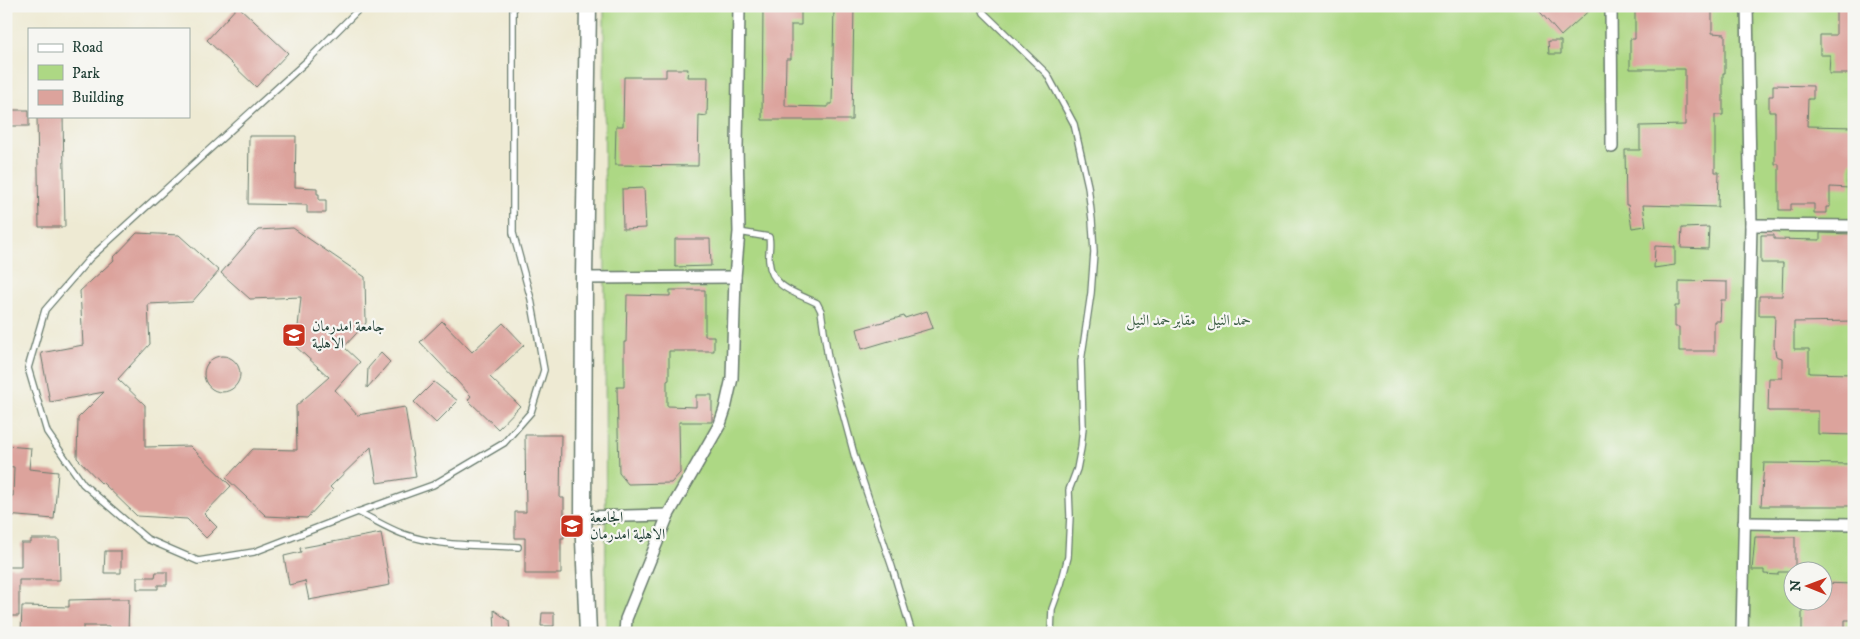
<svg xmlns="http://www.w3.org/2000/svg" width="1860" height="639" viewBox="0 0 1860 639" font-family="'IM FELL DW Pica',Amiri,serif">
<rect width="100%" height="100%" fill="#f6f6f2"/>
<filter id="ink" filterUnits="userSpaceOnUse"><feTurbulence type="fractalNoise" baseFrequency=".02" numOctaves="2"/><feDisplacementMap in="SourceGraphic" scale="10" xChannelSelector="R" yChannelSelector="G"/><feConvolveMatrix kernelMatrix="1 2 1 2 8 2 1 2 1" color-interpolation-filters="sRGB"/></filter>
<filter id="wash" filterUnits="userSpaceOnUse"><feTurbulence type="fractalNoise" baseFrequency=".0096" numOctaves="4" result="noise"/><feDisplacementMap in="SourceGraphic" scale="20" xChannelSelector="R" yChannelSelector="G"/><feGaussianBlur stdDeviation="1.12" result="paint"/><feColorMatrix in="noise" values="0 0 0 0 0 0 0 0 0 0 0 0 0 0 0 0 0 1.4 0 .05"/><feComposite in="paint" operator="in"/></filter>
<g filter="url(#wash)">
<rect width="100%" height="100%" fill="#eeead3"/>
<path fill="#add884" stroke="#668a5c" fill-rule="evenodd" d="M604 6H1854V633H606ZM1792 572H1822V602H1792Z"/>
<g id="blocks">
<g fill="#dca39c">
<path d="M238 6 288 53 256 87 207 40Z"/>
<path d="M763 6H801V25H791V59H786L785 106 828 107V104H832L834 6H854L852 120H762Z"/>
<path d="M1535 6H1594L1561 36Z"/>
<path d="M1635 6H1712V33L1725 34V73H1723V115H1715V172H1719L1718 207 1643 205 1646 226 1632 228 1628 205H1626L1625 150H1640V126L1685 125V69H1630V39H1635Z"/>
<path d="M1836 6H1854V74H1829L1830 55H1820V35H1836Z"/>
<path d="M1548 41H1561V54H1549Z"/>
<path d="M666 69H688L687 77H708L707 116 699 115 698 166 615 165 616 126H623L624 77H666Z"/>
<path d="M1773 85 1813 86V99H1808L1807 126 1854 127V162H1850V188L1830 187V207H1826V213H1814V204H1791V210H1779V164H1775V112H1769V96H1773Z"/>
<rect x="6" y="110" width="23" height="16"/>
<path d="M37 116H63L65 227H39Z"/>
<path d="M249 136H296L295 187 317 188V194H319V200H326V213H307V205L248 204Z"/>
<path d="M644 188 646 228 623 229 622 189Z"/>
<path d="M1709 227 1708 249 1681 248 1682 228Z"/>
<path d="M293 228 365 277 366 323 344 347 360 362 335 390 357 415 405 407 416 477 377 483 371 447 330 487 333 490 307 518 266 516 226 478 253 449 297 450 296 406 329 377 296 347 301 297 250 299 221 273 258 230Z"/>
<path d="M137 233 179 235 219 271 192 302 148 304 150 344 118 379 145 405V447L190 446 231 486 204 514 217 527 206 538 187 519 137 516 102 482 101 483 77 458 78 418 104 392 50 402 41 353 83 345 80 291 114 260 113 258Z"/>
<path d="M1820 233 1852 234 1851 267 1854 268V321L1794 322V349H1809V373L1852 374V381H1854V435L1818 434V411H1768L1769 378H1782V358L1776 356 1774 345 1775 315H1759V296H1782L1783 263H1761V235H1774V239L1820 240Z"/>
<path d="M675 239H710L711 266 675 267Z"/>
<path d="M1655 246 1675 247V265L1654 268Z"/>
<path d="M1679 281 1727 282V300H1721L1720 321H1714V351H1679V327H1675V306H1679Z"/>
<path d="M670 290H705V336H714V351H669V380L667 381V406L696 407V395H712V422H679L680 473 671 483 628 484 619 473 617 387H624V342H626L627 295 670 296Z"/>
<path d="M927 311 933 328 862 349 857 329 904 316 905 318Z"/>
<path d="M442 321 472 352 503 323 524 345 490 377 520 406 498 429 468 400 471 396 420 342Z"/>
<path d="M381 353 390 362 367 388 368 368Z"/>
<circle cx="222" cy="374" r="18"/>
<path d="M434 382 458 401 436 423 414 402Z"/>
<path d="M525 435H561L560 498H564V538H561V574H525V538H515V512H526Z"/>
<path d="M6 446 31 448 29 469 58 472 54 519 6 515V496H13L14 467 6 466Z"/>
<path d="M1764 463 1854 464V506H1761Z"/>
<path d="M381 533 390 585 309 600 305 581 289 585 284 556 301 552 300 548Z"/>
<path d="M1755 537H1795V572H1778V575L1764 574V570H1752Z"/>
<path d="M31 539H59L60 580H19V616H6V567H21V543H31Z"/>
<path d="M105 551H121V573H104Z"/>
<path d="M156 572H167V585H158V589H137V577H155Z"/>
<path d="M1822 583 1854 584 1853 620H1845V633H1802V602H1822Z"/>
<path d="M111 599H129L128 633H110V626H83V633H21L22 606 69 607V600Z"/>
<path d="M494 610 509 621 510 633H495Z"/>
<path d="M542 613H554V626H541Z"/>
</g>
</g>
</g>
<g filter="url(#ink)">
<use href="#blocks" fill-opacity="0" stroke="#677a6c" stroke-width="1"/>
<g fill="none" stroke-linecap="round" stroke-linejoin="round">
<g stroke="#677a6c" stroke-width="8">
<g id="lane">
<path d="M362 6 308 60 90 258 45 310 28 368 47 432 83 484 147 539 198 561 254 552 358 512 433 485 504 443 531 412 544 370 531 299 513 233V6"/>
<path d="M981 6 984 13 1047 74 1074 124 1088 186 1092 220 1094 252 1091 293 1081 361 1083 427 1081 448 1077 469 1069 490 1070 516 1068 557 1061 584 1052 609 1051 633"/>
<path d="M739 232 769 237C771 246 768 252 769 261 771 288 797 293 817 303L821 311 828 358 855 458 892 567 912 633"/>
<path d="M358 512C373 519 387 528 403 534 440 547 479 545 518 547"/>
</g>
</g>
<g stroke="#677a6c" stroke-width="14">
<g id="street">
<path d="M1611 6 1612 147"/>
<path d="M1751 225 1854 226"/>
<path d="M584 278 735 277"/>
<path d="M583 517 668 515"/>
<path d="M1744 523 1854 524"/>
<path d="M625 633 626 619 668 515 720 424 725 409 732 378 735 277 739 232 737 148 739 6"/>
<path d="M1742 633 1751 225 1747 6"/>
</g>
</g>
<g stroke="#677a6c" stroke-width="19">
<path id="secondary" d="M588 6 584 278 583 517 588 633"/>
</g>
<use href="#lane" stroke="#fff" stroke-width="5.5"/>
<use href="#street" stroke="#fff" stroke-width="11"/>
<use href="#secondary" stroke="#fff" stroke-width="16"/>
</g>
</g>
<defs>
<g id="university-square" transform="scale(1.25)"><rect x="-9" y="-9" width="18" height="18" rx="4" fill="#c8321e" stroke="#f6f6f2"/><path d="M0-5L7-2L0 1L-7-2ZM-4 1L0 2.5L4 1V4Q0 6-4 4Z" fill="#fff"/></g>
<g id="school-square" transform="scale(1.25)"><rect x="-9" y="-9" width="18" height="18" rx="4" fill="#c8321e" stroke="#f6f6f2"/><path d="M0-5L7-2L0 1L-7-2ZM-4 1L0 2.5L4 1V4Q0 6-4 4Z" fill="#fff"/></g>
</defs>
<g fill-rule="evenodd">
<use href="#university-square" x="294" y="335"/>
<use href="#school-square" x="572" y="526"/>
</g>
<g text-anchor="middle" stroke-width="4.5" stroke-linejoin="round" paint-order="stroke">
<g font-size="15" fill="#3b5c44" stroke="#f6f6f2">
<text x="1161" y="325">مقابر حمد النيل</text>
<text x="1229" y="325">حمد النيل</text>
</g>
<g font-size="15" fill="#1f3d34" stroke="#f6f6f2" text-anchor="start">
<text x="312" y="331">جامعة امدرمان<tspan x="312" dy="17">الاهلية</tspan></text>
<text x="590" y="522">الجامعة<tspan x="590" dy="17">الاهلية امدرمان</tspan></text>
</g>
</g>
<rect width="1860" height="639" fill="none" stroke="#f6f6f2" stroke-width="25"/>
<rect x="28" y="28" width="162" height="90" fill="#f6f6f2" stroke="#a0aca6"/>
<rect x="38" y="44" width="25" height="8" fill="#ffffff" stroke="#a0aca6"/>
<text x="72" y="52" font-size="15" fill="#1f3d34">Road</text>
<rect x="38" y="65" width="25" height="15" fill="#add884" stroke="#a0aca6"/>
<text x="72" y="78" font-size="15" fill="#1f3d34">Park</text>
<rect x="38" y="90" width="25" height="15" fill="#dca39c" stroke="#a0aca6"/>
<text x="72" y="102" font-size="15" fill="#1f3d34">Building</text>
<g transform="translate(1808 586) rotate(271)"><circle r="24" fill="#f6f6f2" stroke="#a0aca6"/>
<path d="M0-4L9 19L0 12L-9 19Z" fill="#c8321e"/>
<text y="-8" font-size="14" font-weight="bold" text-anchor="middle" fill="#1f3d34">N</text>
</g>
</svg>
